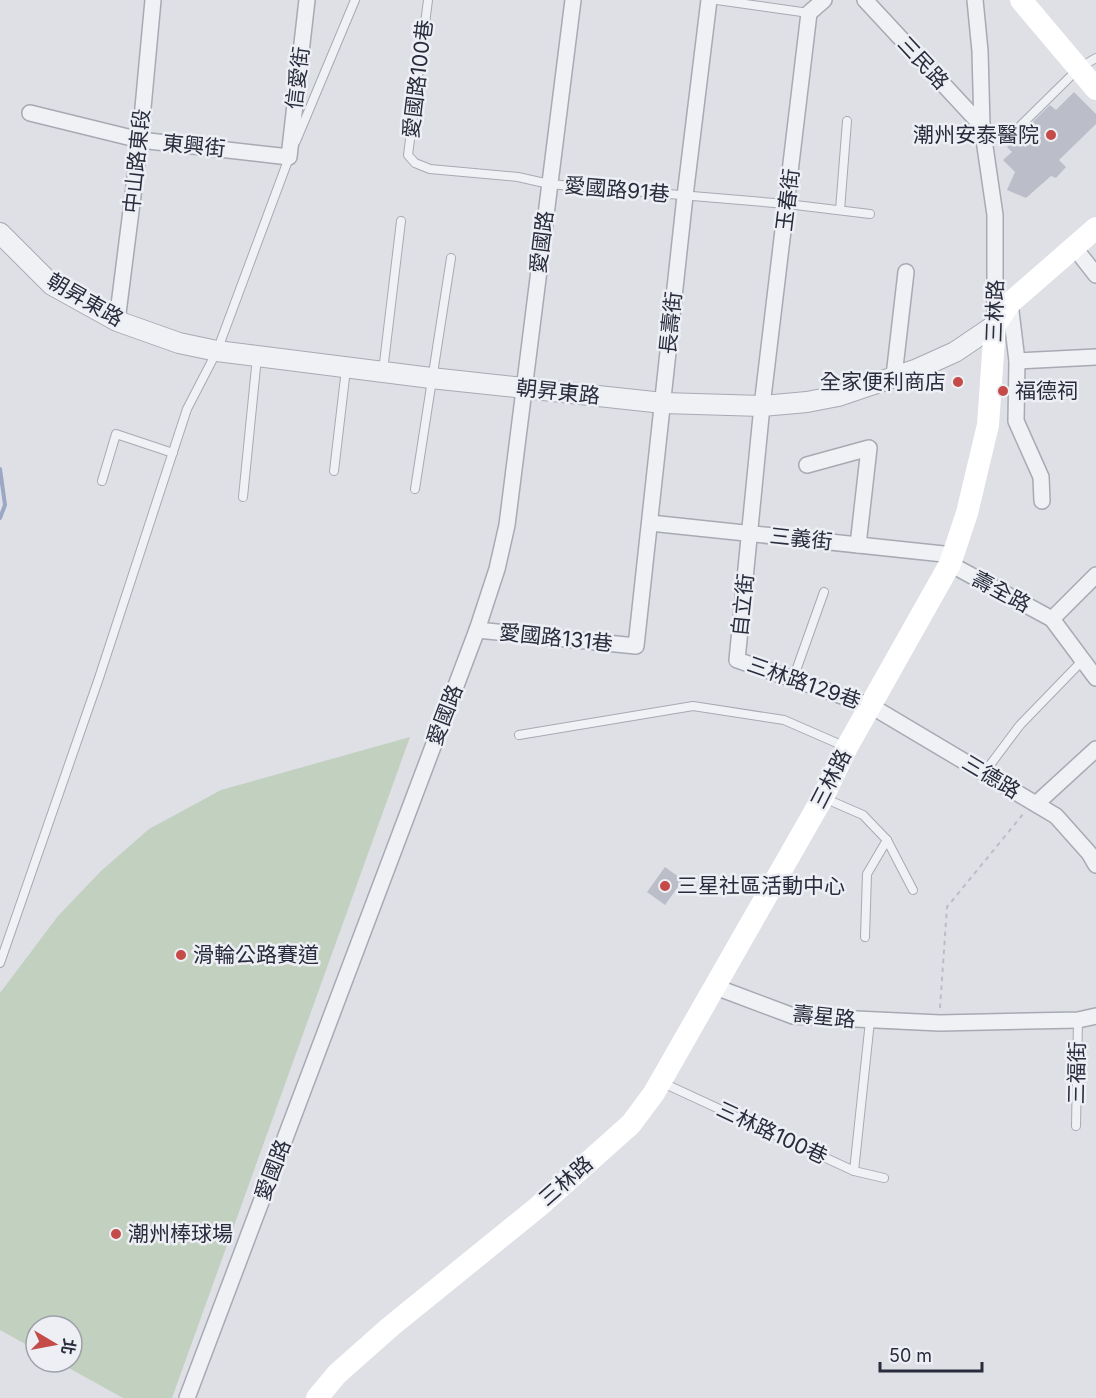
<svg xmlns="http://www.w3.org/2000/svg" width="1096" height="1398" viewBox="0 0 1096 1398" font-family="Inter,'Noto Sans TC',sans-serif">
<rect width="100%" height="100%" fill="#dee0e6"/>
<path fill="#c1d0bf" d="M410 737 172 1398H123L58 1362H72V1326H36V1350L0 1330V993L58 916 101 871 149 829 221 790Z"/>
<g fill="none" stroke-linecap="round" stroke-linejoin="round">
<path stroke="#9aa8c5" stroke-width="4" d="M0 469 5 505 0 518"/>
</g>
<g fill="#bbbec9">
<path d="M1074 92 1096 114V124L1059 160 1066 167 1056 178 1051 176 1026 198 1007 190 1015 172 1003 160 1012 152 1007 147 1050 105 1056 110Z"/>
<path d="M665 867 683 880 665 905 647 892Z"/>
</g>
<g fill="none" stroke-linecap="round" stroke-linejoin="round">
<g stroke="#a7aab3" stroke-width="10">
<g id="service">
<path d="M428 0 408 155 415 163 430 169 518 177 549 184 787 204 870 214"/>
<path d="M717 0 809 13"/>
<path d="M1006 140 1079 68 1096 58"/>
<path d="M296 141 355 0"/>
<path d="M840 210 847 121"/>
<path d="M383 371 401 221"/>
<path d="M334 471 346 369"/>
<path d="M102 481 116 434 173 453"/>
<path d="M415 489 451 258"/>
<path d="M243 497 257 357"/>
<path d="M793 679 824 592"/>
<path d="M519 735 693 706 784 720 846 747"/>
<path d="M984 773 1020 725 1083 660"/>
<path d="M824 798 863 815 887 840 913 890"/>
<path d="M865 937 867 874 887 840"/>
<path d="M0 963 99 678 187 409 217 351 290 155"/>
<path d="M663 1083 854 1171 884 1178"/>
<path d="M1076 1126 1078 1020"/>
<path d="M854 1171 870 1021"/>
</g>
</g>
<g stroke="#a7aab3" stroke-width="18">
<g id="minor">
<path d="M824 0 809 13 762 406 737 660 871 706 1056 816 1089 853 1096 865"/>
<path d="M865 0 982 126"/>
<path d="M975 0 980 51 982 126 995 215V322"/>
<path d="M30 113 140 140 289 157 307 0"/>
<path d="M1074 247 1096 275"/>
<path d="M1010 303 1017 361 1016 421 1041 477 1042 501"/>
<path d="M117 321 140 140 153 0"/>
<path d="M1017 361 1096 357"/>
<path d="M894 376 906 272"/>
<path d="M807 465 869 448 858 545"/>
<path d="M650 523 953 555"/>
<path d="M950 564 1052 619 1096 678"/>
<path d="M1052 619 1096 575"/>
<path d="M477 630 636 646 685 196 709 0"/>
<path d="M1036 804 1096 749"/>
<path d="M713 986 793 1016 940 1023 1078 1020 1096 1016"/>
<path d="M187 1398 477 630 497 569 507 525 573 0"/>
</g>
</g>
<g stroke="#a7aab3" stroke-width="22">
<path id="tertiary" d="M0 233 52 285 117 321 179 343 217 351 431 378 663 403 762 406 807 402 838 396 915 370 955 352 995 325"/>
</g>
<path stroke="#bcbec5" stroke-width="2" stroke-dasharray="4.5 4.5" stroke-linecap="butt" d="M940 1008 947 907 1024 813"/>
<use href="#service" stroke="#f0f1f5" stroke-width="8"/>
<use href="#minor" stroke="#f0f1f5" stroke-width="15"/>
<use href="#tertiary" stroke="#f0f1f5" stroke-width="20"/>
<g stroke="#fff" stroke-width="22">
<path d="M1021 0 1096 89"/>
<path d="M317 1398 337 1374 390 1327 538 1207 631 1124 654 1093 823 797 847 747 950 564 967 513 988 425 995 325 1010 303 1096 228"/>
</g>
</g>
<g fill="#c54b49" stroke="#edeff4" stroke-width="2">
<circle cx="1051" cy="135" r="6"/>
<circle cx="958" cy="382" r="6"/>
<circle cx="1003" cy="391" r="6"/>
<circle cx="665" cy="886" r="6"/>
<circle cx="181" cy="955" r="6"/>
<circle cx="116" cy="1234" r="6"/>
</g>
<g text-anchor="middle" stroke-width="5" stroke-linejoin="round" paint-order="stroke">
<g font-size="21" fill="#282c3c" stroke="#edeff4">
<text transform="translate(923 63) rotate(47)" y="7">三民路</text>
<text transform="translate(298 78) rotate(-83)" y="7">信愛街</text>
<text transform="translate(418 79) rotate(-83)" y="7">愛國路100巷</text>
<text transform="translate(194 146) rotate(6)" y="7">東興街</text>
<text transform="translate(137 161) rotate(-84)" y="7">中山路東段</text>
<text transform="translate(617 190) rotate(5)" y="7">愛國路91巷</text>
<text transform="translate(788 200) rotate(-83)" y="7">玉春街</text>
<text transform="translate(542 242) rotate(-83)" y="7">愛國路</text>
<text transform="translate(85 300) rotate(30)" y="7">朝昇東路</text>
<text transform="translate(995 311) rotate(-88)" y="7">三林路</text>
<text transform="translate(671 323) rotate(-84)" y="7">長壽街</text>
<text transform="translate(558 392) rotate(6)" y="7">朝昇東路</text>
<text transform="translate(801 539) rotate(6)" y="7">三義街</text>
<text transform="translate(1001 592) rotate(28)" y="7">壽全路</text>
<text transform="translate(743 605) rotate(-84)" y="7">自立街</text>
<text transform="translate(556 638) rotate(6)" y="7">愛國路131巷</text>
<text transform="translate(804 683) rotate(19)" y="7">三林路129巷</text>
<text transform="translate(445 715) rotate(-69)" y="7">愛國路</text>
<text transform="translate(991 777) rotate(31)" y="7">三德路</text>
<text transform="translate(831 779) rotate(-63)" y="7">三林路</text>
<text transform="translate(824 1017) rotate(6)" y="7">壽星路</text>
<text transform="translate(1077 1073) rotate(-89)" y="7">三福街</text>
<text transform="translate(772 1133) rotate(25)" y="7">三林路100巷</text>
<text transform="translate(273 1170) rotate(-69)" y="7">愛國路</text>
<text transform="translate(566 1181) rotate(-41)" y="7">三林路</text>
</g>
<g font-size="21" fill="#282c3c" stroke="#edeff4" text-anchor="start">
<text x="1039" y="142" text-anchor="end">潮州安泰醫院</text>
<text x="946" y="389" text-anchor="end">全家便利商店</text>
<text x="1015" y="398">福德祠</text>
<text x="677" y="893">三星社區活動中心</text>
<text x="193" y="962">滑輪公路賽道</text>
<text x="128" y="1241">潮州棒球場</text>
</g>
</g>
<g transform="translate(54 1344) rotate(100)"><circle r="28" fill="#edeff4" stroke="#9ea1aa" stroke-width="1.5"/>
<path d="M0-4.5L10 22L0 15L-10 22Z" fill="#c54b49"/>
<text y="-9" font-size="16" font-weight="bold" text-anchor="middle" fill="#282c3c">北</text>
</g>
<path d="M880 1362v9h102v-9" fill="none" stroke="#282c3c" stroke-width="3"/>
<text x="889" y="1362" font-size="18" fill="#282c3c" stroke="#edeff4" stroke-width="4.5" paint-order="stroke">50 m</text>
</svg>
